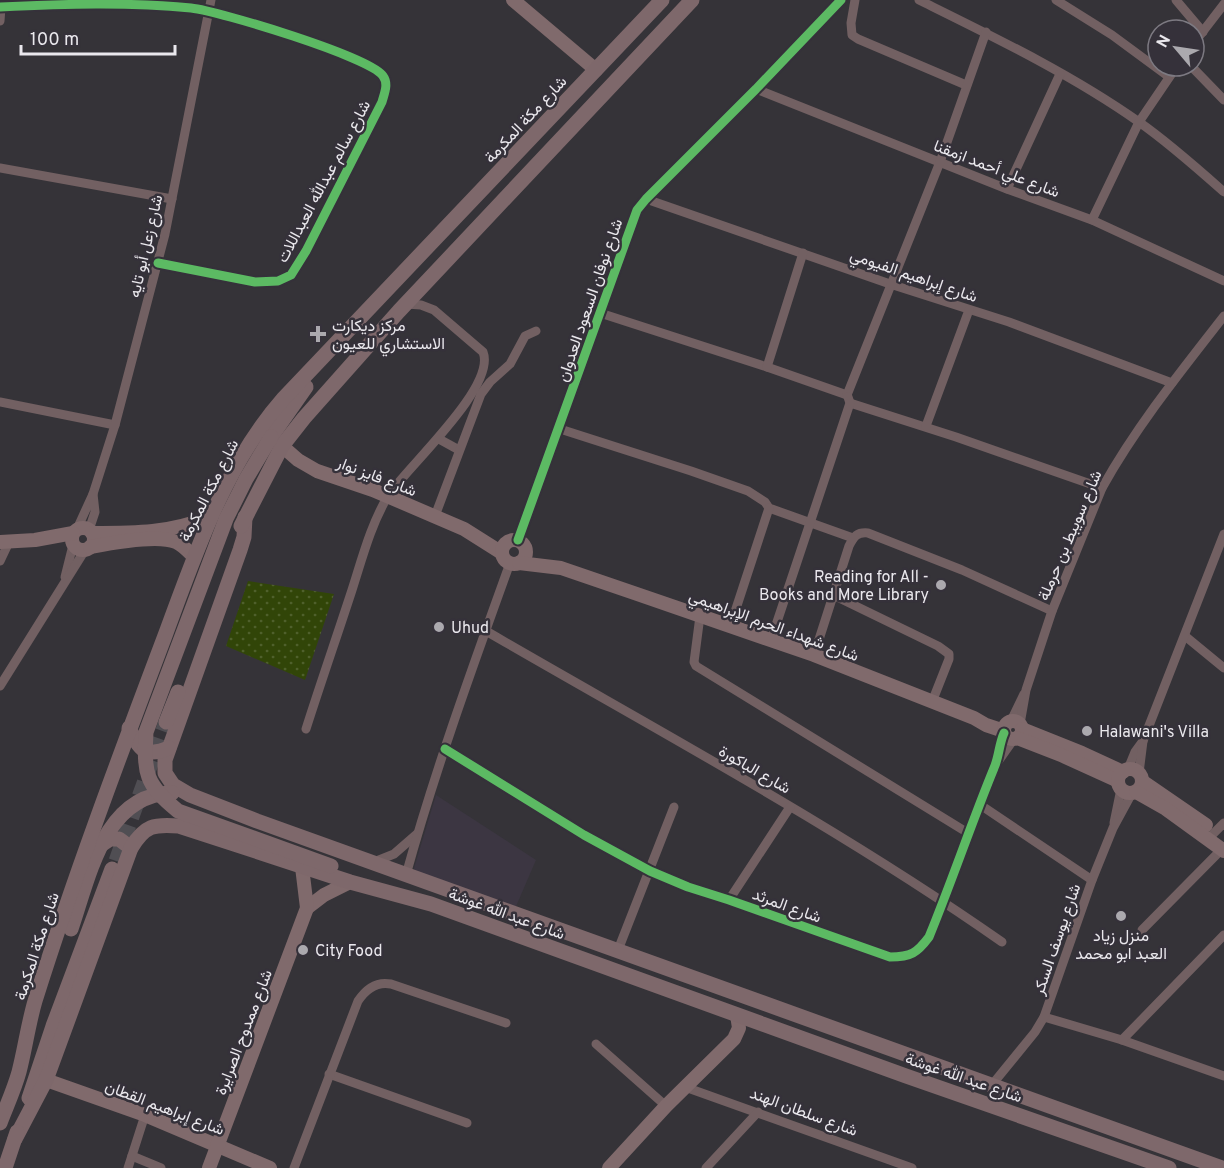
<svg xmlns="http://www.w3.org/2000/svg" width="1224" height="1168" viewBox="0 0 1224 1168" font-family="Overpass,Vazirmatn,sans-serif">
<defs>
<pattern id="grass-dots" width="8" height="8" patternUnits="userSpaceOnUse" patternTransform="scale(1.5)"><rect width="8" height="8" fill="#314508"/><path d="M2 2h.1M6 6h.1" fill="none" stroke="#4f602c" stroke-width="1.8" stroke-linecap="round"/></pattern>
</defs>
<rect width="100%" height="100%" fill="#353338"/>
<path fill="#3c3642" d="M436 795 536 860 514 911 415 872 414 868Z"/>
<path fill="url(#grass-dots)" d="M248 581 334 594 305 680 226 646Z"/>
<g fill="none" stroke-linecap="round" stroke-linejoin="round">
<path stroke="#504e53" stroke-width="15" stroke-dasharray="15 8" stroke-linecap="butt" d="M116 861 166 722"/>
<g stroke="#726062" stroke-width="9">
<path d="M855 0 851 23 852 35 858 39 966 85"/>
<path d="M919 0C994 37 1071 74 1139 122 1169 143 1197 168 1224 192"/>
<path d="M1056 0 1112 35 1169 77"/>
<path d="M1176 0 1203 32"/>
<path d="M0 7C64 4 128 2 191 8 219 11 371 57 383 76 389 84 384 94 382 102L306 251 291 275 278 281 255 282 158 263"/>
<path d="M0 21 1 7"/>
<path d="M1194 43 1224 4"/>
<path d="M1191 66 1224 100"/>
<path d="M756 89 1007 189 1092 220 1224 281"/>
<path d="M0 168 172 199"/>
<path d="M1007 189 1060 74"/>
<path d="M646 199 890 284 1009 322 1172 383"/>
<path d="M1092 220 1139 122 1177 66"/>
<path d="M600 313 767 367 847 395"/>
<path d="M767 367 803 253"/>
<path d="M847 395 940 162 986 32"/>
<path d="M0 402 115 425"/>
<path d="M850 403 956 437 1102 488"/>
<path d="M926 426 969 310"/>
<path d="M560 429 691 471 748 491 765 502 769 508 853 538"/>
<path d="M439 439 459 450"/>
<path d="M435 516 481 394 490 382 510 364 525 336 536 331"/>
<path d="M77 529 93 494 115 425 165 234 211 0"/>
<path d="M89 530 95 512 93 494"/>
<path d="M518 540 637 210 646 199 756 89 841 0"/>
<path d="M0 561 9 542"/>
<path d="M65 577 73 545"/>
<path d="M833 595 938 646 949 654V659L932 702"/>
<path d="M700 616 694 662 696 666 968 833"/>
<path d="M730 627 769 508"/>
<path d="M486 631C660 732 838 827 1002 942"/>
<path d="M1185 636 1224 668"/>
<path d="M771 640 850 403 848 397"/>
<path d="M814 655 849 546C854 536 857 532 868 533L962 570 1052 611"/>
<path d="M0 686 85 550"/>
<path d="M1011 721 1024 694"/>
<path d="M1020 724 1026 690 1052 611 1102 488C1136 427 1181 371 1224 316"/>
<path d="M306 729C321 682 337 636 352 590 362 559 371 524 388 496 406 468 497 387 483 352L434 310 421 305 406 304"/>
<path d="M445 749 584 835 650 871 688 887 729 900 890 957C911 957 917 953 929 937 952 881 971 824 994 768 999 757 999 744 1004 733"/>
<path d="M997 763 1014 739"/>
<path d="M1128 769 1135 752 1143 741 1224 534"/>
<path d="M1139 773 1143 741"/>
<path d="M979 804 1092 880"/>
<path d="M1114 823 1121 789"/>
<path d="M1208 839 1224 823"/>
<path d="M374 862 394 854 417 834"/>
<path d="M406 875C435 770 473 666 510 563"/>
<path d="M729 900 790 807"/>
<path d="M1142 930 1224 847"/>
<path d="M618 950 674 807"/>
<path d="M1044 1017 1122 1040 1224 1076"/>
<path d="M1122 1040 1224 935"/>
<path d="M596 1044 666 1106"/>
<path d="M329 1074 467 1123"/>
<path d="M991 1086 1035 1032 1044 1017 1092 880 1113 828 1132 793"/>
<path d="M685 1087 912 1168"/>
<path d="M132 1156 161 1168"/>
<path d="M128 1168 145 1115"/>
<path d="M294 1168 358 1001C366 989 376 981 391 984L506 1023"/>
<path d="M706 1168 758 1112"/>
</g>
<g stroke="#806a6c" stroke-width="14">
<path d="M513 0 596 70"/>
<path d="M282 446 298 460 317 471 373 490 464 529 502 553"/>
<circle cx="83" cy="539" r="11"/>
<path d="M92 533C139 533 167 533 211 517"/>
<circle cx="514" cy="552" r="12"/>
<path d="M0 542 35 540 73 533"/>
<path d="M90 547C111 543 157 534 176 542 183 545 189 552 194 557"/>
<path d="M519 563 561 568 637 594 814 655 974 718 986 725 1004 731"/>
<circle cx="1013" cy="730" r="9"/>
<path d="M1022 729 1082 753 1123 772"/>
<path d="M1017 738 1061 755 1118 781"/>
<circle cx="1130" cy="781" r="12"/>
<path d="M1142 781 1206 825"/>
<path d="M1136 792 1166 809 1224 851"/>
<path d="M307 908 324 895 350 882"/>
<path d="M46 1080 145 1115 270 1168"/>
<path d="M209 1168 307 908 302 867"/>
<path d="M609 1168 666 1106 734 1039 739 1028 737 1015"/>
</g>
<g stroke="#7e686b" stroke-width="15">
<path d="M271 437 306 387"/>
<path d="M245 517 244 537 240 550 165 760V773L173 785 190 795 257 821 1222 1168"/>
<path d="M241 526 282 446 304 418 399 311 692 0"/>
<path d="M166 722 178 692"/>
<path d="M129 728C140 750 145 758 169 748"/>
<path d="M101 845 110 839H119L131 848"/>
<path d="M71 929C89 877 104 794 172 793"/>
<path d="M29 1098 53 1026 112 869"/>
<path d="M0 1123C6 1107 14 1090 19 1072 25 1049 28 1025 35 1001 74 877 120 755 166 633 196 552 225 465 283 399L662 0"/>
<path d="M15 1139 46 1080 131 848C145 825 154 824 179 826L350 882 431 904 906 1076 1169 1168"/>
<path d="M5 1168 17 1132"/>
</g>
<path stroke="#7e686b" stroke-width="15" d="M271 437 246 479 226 519 146 732C144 774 145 784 178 811L331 866"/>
<g stroke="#35313a" stroke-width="13">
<g id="cycleway">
<path d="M0 7C64 4 128 2 191 8 219 11 371 57 383 76 389 84 384 94 382 102L306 251 291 275 278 281 255 282 158 263"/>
<path d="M518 540 637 210 646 199 756 89 841 0"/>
<path d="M445 749 584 835 650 871 688 887 729 900 890 957C911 957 917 953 929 937 952 881 971 824 994 768 999 757 999 744 1004 733"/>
</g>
</g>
<use href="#cycleway" stroke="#5cba63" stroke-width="9"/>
</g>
<g fill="#aba9ae" stroke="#35313a" stroke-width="2">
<path d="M315 325h6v6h6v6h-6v6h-6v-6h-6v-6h6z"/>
<circle cx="941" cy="585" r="6"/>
<circle cx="439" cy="627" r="6"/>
<circle cx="1087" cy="731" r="6"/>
<circle cx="1121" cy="916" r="6"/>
<circle cx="303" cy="950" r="6"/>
</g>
<g text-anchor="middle" stroke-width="5" stroke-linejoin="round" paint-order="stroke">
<g font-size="16" fill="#eae8ed" stroke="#35313a">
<text transform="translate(525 119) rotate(-47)" y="6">شارع مكة المكرمة</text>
<text transform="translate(997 168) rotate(21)" y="6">شارع علي أحمد ازمقنا</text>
<text transform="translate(323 181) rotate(-62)" y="6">شارع سالم عبدالله العبداللات</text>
<text transform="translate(145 246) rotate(-77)" y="6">شارع زعل أبو تايه</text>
<text transform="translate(914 275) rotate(19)" y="6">شارع إبراهيم الفيومي</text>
<text transform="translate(589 300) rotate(-71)" y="6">شارع نوفان السعود العدوان</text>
<text transform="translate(377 476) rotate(21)" y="6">شارع فايز نوار</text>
<text transform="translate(208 490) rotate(-63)" y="6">شارع مكة المكرمة</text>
<text transform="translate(1069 535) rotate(-67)" y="6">شارع سويبط بن حرملة</text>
<text transform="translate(774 625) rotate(20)" y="6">شارع شهداء الحرم الإبراهيمي</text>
<text transform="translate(755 769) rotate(30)" y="6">شارع الباكورة</text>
<text transform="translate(787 905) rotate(20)" y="6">شارع المرثد</text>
<text transform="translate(507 913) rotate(20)" y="6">شارع عبد الله غوشة</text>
<text transform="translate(1056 939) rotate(-71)" y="6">شارع يوسف السكر</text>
<text transform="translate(36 946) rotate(-72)" y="6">شارع مكة المكرمة</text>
<text transform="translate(243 1032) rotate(-69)" y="6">شارع ممدوح الصرايرة</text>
<text transform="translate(964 1077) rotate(19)" y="6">شارع عبد الله غوشة</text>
<text transform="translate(165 1107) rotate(21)" y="6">شارع إبراهيم القطان</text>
<text transform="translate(804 1111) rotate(20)" y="6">شارع سلطان الهند</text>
</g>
<g font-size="16" fill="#eae8ed" stroke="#35313a" text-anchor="start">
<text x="332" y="331">مركز ديكارت<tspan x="332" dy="18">الاستشاري للعيون</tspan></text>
<text x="929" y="582" text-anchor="end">Reading for All -<tspan x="929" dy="18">Books and More Library</tspan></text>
<text x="451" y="633">Uhud</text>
<text x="1099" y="737">Halawani's Villa</text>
<text x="1121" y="941" text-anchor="middle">منزل زياد<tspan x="1121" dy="18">العبد ابو محمد</tspan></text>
<text x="315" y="956">City Food</text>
</g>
</g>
<g transform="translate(1176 48) rotate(299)"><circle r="28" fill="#35313a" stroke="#7d7a82" stroke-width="1.5"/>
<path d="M0-4.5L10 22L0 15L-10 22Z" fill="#aba9ae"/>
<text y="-9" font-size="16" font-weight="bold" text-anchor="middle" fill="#eae8ed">N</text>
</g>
<path d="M21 45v9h154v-9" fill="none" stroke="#eae8ed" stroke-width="3"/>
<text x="30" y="45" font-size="18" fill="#eae8ed" stroke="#35313a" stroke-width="4.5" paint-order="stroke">100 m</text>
</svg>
